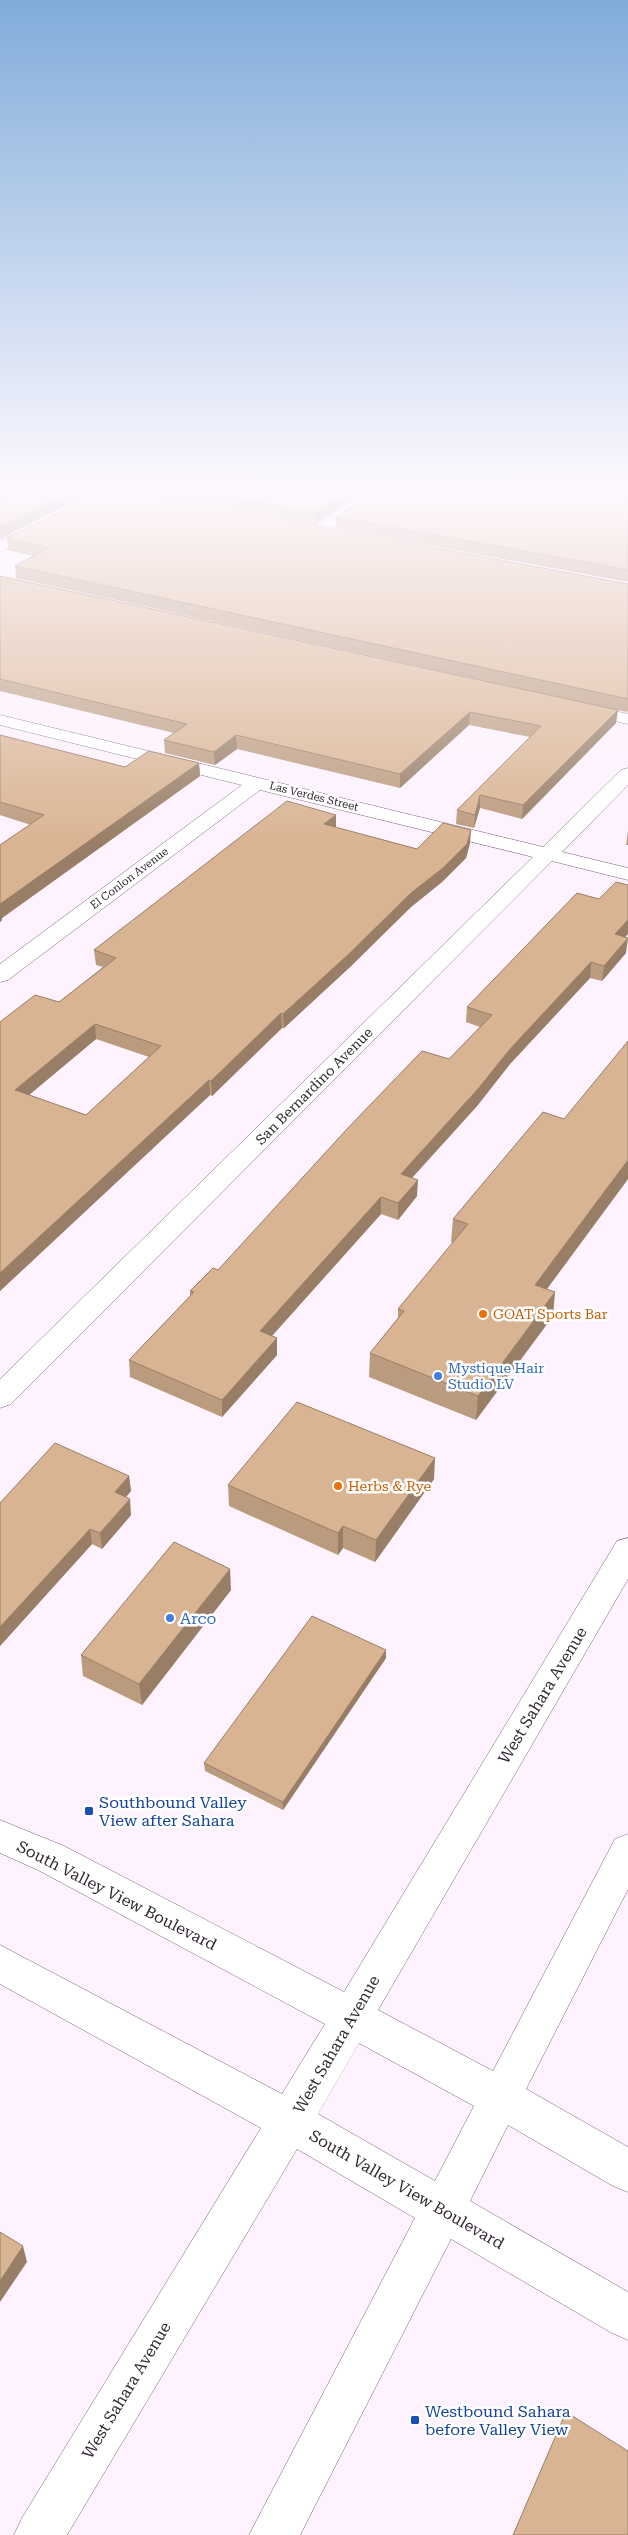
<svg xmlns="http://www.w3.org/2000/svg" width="628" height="2535" viewBox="0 0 628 2535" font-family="'Roboto Serif',serif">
<rect width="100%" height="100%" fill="#fdf2fe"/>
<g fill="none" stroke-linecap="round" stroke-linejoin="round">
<g stroke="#78617b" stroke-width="1">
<g id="minor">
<path d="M89 489H121L145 494 147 497 140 501 96 493Z"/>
<path d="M374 489H391L324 533H314L312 530 314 527Z"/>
<path d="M41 522 48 526 46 529 0 552V541Z"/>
<path d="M581 703 628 714V724L575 712 572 708 575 704Z"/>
<path d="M0 715 543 847 621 770 628 768V785L562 852 628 868V880L552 861 11 1404 0 1408V1379L533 857 260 790 8 980 0 982V964L242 785 0 725Z"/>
</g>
</g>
<g stroke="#78617b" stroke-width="1">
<path id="major" d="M628 1538V1579L378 2010 493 2071 615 1839 628 1834V1889L526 2089 628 2147V2192L613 2186 508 2125 470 2201 628 2292V2340L612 2333 451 2239 300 2535H249L415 2218 297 2149 67 2535H14L22 2518 261 2128 0 1984V1945L282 2094 325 2024 38 1870 0 1853V1820L64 1846 344 1992 617 1541ZM359 2043 474 2106 435 2181 318 2114Z"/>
</g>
<use href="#minor" fill="#fff" fill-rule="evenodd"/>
<use href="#major" fill="#fff" fill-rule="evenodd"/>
</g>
<g fill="#bb9b7e" fill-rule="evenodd">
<path d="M131 489H370L315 524Z"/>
<path d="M628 489V582L336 528V517Z"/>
<path d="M7 538 628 584V711L627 712 16 578 15 566 33 556 8 550Z"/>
<path d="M0 576 616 723 522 819 480 808 474 828 456 824 457 810 530 737 469 725 400 788 237 749 215 765 165 753 164 740 174 733 0 691Z"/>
<path d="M0 735 125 767 199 763 200 776 2 918V920L0 922V845L31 825 0 815Z"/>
<path d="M336 815V828L417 849 470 843 466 858 442 882 411 907 350 967 284 1028H282L212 1096 210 1095 0 1291V1022L59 1002 103 967 96 965 94 950ZM96 1039 149 1057 86 1115 29 1095Z"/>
<path d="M628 831V845H626Z"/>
<path d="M628 885V934L625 937 626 953 602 981 590 978 510 1064 477 1106 412 1178 417 1196 398 1220 381 1214 272 1336 277 1338V1355L222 1417 130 1377 129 1360 190 1296V1291L218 1270 449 1059 480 1027 466 1022 467 1007 599 899Z"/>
<path d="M628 1179 547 1289 553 1316 476 1420 369 1377 370 1353 398 1318V1309L453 1243 451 1242 453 1219Z"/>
<path d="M129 1476 131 1491 126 1497 131 1515 102 1549 92 1544 0 1646V1503Z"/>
<path d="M434 1479 375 1562 343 1548 338 1555 229 1506 228 1485Z"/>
<path d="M231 1590 142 1705 83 1676 81 1655Z"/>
<path d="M386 1658 283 1810 205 1771 204 1763Z"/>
</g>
<g fill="#987e66">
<path d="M75 489H91V493L0 539V527Z"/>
<path d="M353 489H370L315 524V513Z"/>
<path d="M618 710 616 723 522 819 523 805Z"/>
<path d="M470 712 469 725 400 788V774Z"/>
<path d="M236 735 237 749 215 765 214 752Z"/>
<path d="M199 763 200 776 2 918V920L0 922V904Z"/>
<path d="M480 795V808L474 828 475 815Z"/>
<path d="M336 815V829L324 824Z"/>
<path d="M471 830 470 843 466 858 442 882 411 907 350 967 284 1028 283 1014Z"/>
<path d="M628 920V934L613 950 615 934Z"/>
<path d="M628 938 626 953 602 981 604 966Z"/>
<path d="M591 962 590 978 510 1064 477 1106 400 1191 401 1174 511 1048Z"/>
<path d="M281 1013 282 1028 212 1096 211 1081Z"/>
<path d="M95 1024 96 1039 17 1105 15 1090Z"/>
<path d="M209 1080 210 1095 0 1291V1273Z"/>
<path d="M628 1160V1179L532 1309 535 1285Z"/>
<path d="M418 1180 417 1196 398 1220V1203Z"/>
<path d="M381 1197V1214L261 1348 260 1331Z"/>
<path d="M555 1292 553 1316 476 1420 478 1396Z"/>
<path d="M277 1338V1355L222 1417V1400Z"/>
<path d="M435 1458 434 1479 375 1562 376 1540Z"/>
<path d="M129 1476 131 1491 116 1508 115 1492Z"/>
<path d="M130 1499 131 1515 102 1549 100 1533Z"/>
<path d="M343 1526V1548L338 1555V1533Z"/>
<path d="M90 1529 92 1544 0 1646V1627Z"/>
<path d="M230 1569 231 1590 142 1705 139 1684Z"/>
<path d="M386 1650V1658L283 1810V1802Z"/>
<path d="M23 2246 27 2262 0 2302V2281Z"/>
</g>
<g fill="#d9b492" stroke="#987e66" fill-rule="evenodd">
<path d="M0 489H75L0 527Z"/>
<path d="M106 489H123L628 584V699L15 566 48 548 7 538Z"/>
<path d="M189 489H353L315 513Z"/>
<path d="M378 489H628V570L336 517Z"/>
<path d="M0 576 618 710 523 805 480 795 475 815 457 810 541 726 470 712 400 774 236 735 214 752 164 740 187 724 0 679Z"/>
<path d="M0 735 125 767 149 751 199 763 0 904V845L44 815 0 802Z"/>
<path d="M287 801 336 815 324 824 417 849 443 823 471 830 467 844 443 868 411 893 350 953 283 1014 281 1013 211 1081 209 1080 0 1273V1022L35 995 59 1002 116 958 94 950ZM95 1024 161 1046 86 1115 15 1090Z"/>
<path d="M616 882 628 885V920L615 934 628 938 604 966 591 962 511 1048 478 1089 401 1174 418 1180 398 1203 381 1197 260 1331 277 1338 222 1400 129 1360 194 1292 190 1291 213 1268 218 1270 347 1129 422 1051 449 1059 492 1015 467 1007 577 893 599 899Z"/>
<path d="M628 1041V1160L535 1285 555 1292 478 1396 370 1353 404 1311 398 1309 468 1224 453 1219 543 1112 564 1119Z"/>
<path d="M297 1402 435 1458 376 1540 343 1526 338 1533 228 1485Z"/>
<path d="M55 1443 129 1476 115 1492 130 1499 100 1533 90 1529 0 1627V1503Z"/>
<path d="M174 1542 230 1569 139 1684 81 1655Z"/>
<path d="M312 1616 386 1650 283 1802 204 1763Z"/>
<path d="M0 2232 23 2246 0 2281Z"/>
<path d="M566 2412 628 2451V2535H513Z"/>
</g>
<linearGradient id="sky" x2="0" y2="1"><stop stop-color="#80acda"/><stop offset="0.58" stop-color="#fef9ff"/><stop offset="1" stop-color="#fef9ff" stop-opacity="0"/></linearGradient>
<rect width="628" height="844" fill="url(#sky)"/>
<g fill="#e8710a" stroke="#fff" stroke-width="2">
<circle cx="483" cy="1314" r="5"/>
<circle cx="338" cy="1486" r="5"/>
</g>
<g fill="#3f7fe0" stroke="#fff" stroke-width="2">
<circle cx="438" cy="1376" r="5"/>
<circle cx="170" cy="1618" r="5"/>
</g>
<g fill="#1a4fb4" stroke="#fff" stroke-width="2">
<rect x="84" y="1806" width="10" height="10" rx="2.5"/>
<rect x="410" y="2415" width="10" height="10" rx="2.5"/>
</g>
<g text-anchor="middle" stroke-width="5" stroke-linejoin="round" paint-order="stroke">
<g font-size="11" fill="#322833" stroke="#fff">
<text transform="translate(314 796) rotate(14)" y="4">Las Verdes Street</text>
<text transform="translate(129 878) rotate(-37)" y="4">El Conlon Avenue</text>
</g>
<g font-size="14" fill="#322833" stroke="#fff">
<text transform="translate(314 1086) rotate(-45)" y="5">San Bernardino Avenue</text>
</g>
<g font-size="14" fill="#c56008" stroke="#fff" text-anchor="start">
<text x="493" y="1319">GOAT Sports Bar</text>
<text x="348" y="1491">Herbs &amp; Rye</text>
</g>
<g font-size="14" fill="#366cbe" stroke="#fff" text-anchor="start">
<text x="448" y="1373">Mystique Hair<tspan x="448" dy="16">Studio LV</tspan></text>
</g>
<g font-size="16" fill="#366cbe" stroke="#fff" text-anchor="start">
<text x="180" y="1624">Arco</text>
</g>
<g font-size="16" fill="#322833" stroke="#fff">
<text transform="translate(542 1695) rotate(-59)" y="6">West Sahara Avenue</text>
<text transform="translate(117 1895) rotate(27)" y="6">South Valley View Boulevard</text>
<text transform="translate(336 2044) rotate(-60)" y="6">West Sahara Avenue</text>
<text transform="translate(407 2189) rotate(30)" y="6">South Valley View Boulevard</text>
<text transform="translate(126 2390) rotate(-59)" y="6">West Sahara Avenue</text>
</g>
<g font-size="16" fill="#164399" stroke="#fff" text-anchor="start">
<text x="99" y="1808">Southbound Valley<tspan x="99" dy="18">View after Sahara</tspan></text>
<text x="425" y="2417">Westbound Sahara<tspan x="425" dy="18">before Valley View</tspan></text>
</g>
</g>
</svg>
